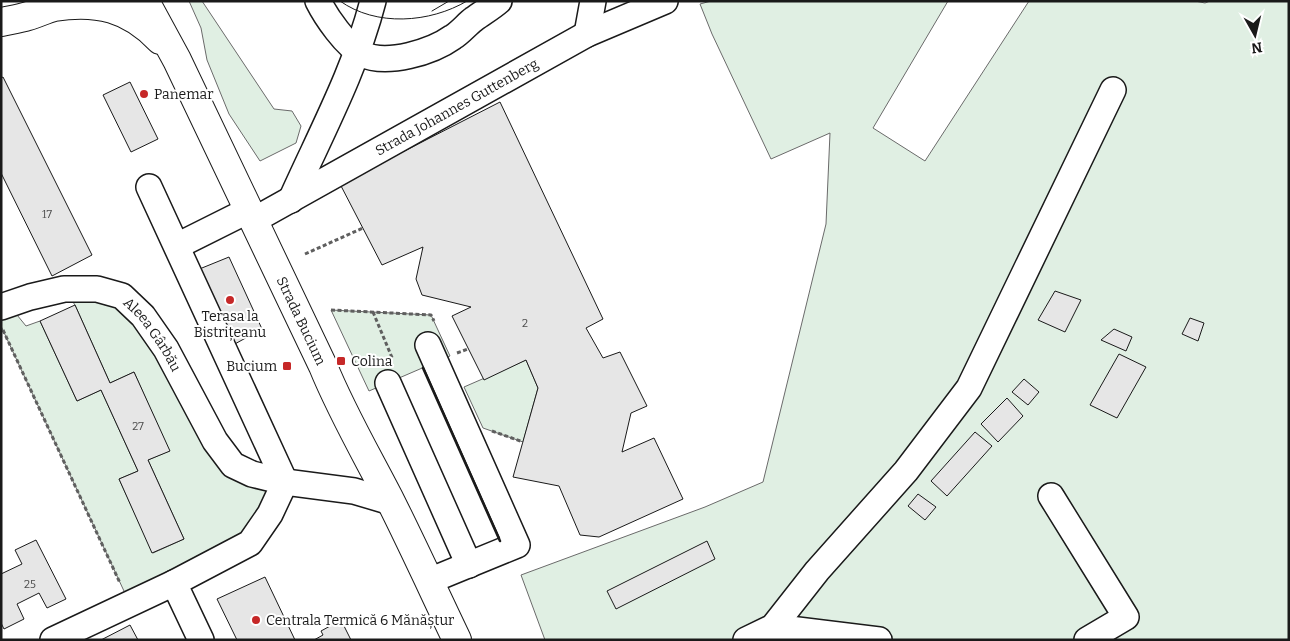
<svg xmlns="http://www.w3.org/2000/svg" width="1290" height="641" viewBox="0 0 1290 641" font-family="Bitter,serif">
<rect width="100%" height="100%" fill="#fff"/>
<g fill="#e0efe3" stroke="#6a6a6a">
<path d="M189 1H202L274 109 292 111 301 126 296 143 260 161 229 114 207 60 201 28Z"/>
<path d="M711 1H948L873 128 925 161 1029 1H1195L1205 3 1210 1H1289V640H545L521 575 705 507 763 482 826 224 830 133 771 159 712 34 700 4Z"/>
<path d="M64 289 122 296 233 465 285 482 250 543 130 604 1 326V307L13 310 26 326 40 321 77 401 101 390 138 471 119 479 153 553 184 539 148 460 169 451 134 372 110 383 75 305Z"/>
<path d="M331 310 431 315 450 356 369 391Z"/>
<path d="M526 360 538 388 523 442 483 428 464 387Z"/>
</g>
<g fill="#e6e6e6" stroke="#1a1a1a">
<path d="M3 77 92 255 52 276 1 173V78Z"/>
<path d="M130 82 158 139 131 152 103 95Z"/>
<path d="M500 102 603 319 586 328 603 358 620 352 647 406 631 413 622 452 654 438 683 499 599 537 580 535 559 486 513 477 538 388 526 360 484 380 452 316 471 307 422 295 416 279 423 247 382 265 340 184Z"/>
<path d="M229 257 262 329 233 345 197 270Z"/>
<path d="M1055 291 1081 300 1065 332 1038 320Z"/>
<path d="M75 305 110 383 134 372 170 451 148 460 184 539 152 553 119 479 138 471 101 390 77 401 40 321Z"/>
<path d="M1190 318 1204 323 1198 341 1182 334Z"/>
<path d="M1114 329 1132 337 1126 351 1101 340Z"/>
<path d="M1119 354 1146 367 1117 418 1090 405Z"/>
<path d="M1024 379 1039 392 1028 405 1012 392Z"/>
<path d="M1007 398 1023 416 998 442 981 424Z"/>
<path d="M975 432 992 446 947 496 931 481Z"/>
<path d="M918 494 936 507 925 520 908 506Z"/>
<path d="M36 540 66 599 47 608 39 593 17 604 24 619 4 629 1 623V574L22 564 15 550Z"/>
<path d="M707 541 715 559 616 609 607 591Z"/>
<path d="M265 577 295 640H237L217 599Z"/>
<path d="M341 620 351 640H314L323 635 321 631Z"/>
<path d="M130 625 138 640H101Z"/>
</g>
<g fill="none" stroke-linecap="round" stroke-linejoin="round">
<g stroke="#1a1a1a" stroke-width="28">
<g id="minor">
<path d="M318 1C326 17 346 46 362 54 387 66 432 52 453 37 461 32 467 24 474 19 482 13 491 8 499 1"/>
<path d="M587 34 593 1"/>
<path d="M149 187 285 482"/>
<path d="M291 200C320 135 355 71 373 1"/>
<path id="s1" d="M254 220 587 34 665 1"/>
<path d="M177 246 249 210"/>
<path id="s2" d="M1 307 30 297 64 289H97L122 296 143 316 166 349 215 441 233 465 252 474 285 482 354 491 391 502"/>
<path d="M428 345 517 545 429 581"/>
<path d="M388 383 469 565"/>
<path d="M1051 496 1126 617 1087 640"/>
<path d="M773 627 879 640"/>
<path d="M53 640 174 583"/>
<path d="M201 640 174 583 250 543 270 514 285 482"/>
<path d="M746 640 773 627 817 571 906 471 969 388 1113 90"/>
</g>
</g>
<g stroke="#1a1a1a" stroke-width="30">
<g id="major">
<path id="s3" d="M145 1 177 60 323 366C342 413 368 457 391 502 414 548 435 594 457 640"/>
<path d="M1 22C10 20 19 19 28 16 37 14 45 9 54 7 97 0 130 8 160 40"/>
</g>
</g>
<g stroke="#5f5f5f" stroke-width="3" stroke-dasharray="4 2.5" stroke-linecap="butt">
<path d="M305 254 363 228"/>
<path d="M331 310 431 315 434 321"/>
<path d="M373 312 393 360"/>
<path d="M3 330 120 583"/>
<path d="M457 353 468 349"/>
<path d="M492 431 523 442"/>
</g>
<use href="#minor" stroke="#fff" stroke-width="25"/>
<use href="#major" stroke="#fff" stroke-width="28"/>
<g stroke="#1a1a1a" stroke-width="1">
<path d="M340 1C376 27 430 23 467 1"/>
<path d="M432 11 449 1"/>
</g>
<path stroke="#1a1a1a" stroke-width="2.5" d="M423 368 500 541"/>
</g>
<g fill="#c62828" stroke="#fff" stroke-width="2">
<circle cx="144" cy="94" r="5"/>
<circle cx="230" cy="300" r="5"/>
<rect x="336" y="356" width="10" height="10" rx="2.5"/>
<rect x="282" y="361" width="10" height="10" rx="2.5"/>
<circle cx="256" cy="620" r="5"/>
</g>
<g text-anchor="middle" stroke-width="4" stroke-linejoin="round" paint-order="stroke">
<g font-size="11" fill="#4d4d4d">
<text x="47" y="218">17</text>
<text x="525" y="327">2</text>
<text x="138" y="430">27</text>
<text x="30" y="588">25</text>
</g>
<g font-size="14" fill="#1a1a1a" stroke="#fff" text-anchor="start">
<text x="154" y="99">Panemar</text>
<text x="230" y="321" text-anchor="middle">Terasa la<tspan x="230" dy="16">Bistrițeanu</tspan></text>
<text x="351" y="366">Colina</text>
<text x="277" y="371" text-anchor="end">Bucium</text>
<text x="266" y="625">Centrala Termică 6 Mănăștur</text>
</g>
<g font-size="14" fill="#1a1a1a" stroke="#fff">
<text dy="5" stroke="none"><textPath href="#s1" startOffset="232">Strada Johannes Guttenberg</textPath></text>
<text dy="5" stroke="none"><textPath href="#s3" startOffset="356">Strada Bucium</textPath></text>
<text dy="5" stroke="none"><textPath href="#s2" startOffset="174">Aleea Gârbău</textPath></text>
</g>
</g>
<rect width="1290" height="641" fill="none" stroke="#1a1a1a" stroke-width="5"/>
<g transform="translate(1255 35) rotate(172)" stroke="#ffffff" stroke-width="4" paint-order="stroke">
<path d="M0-4L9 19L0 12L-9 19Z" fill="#1a1a1a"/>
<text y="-8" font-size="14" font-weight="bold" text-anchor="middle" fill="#1a1a1a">N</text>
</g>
</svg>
